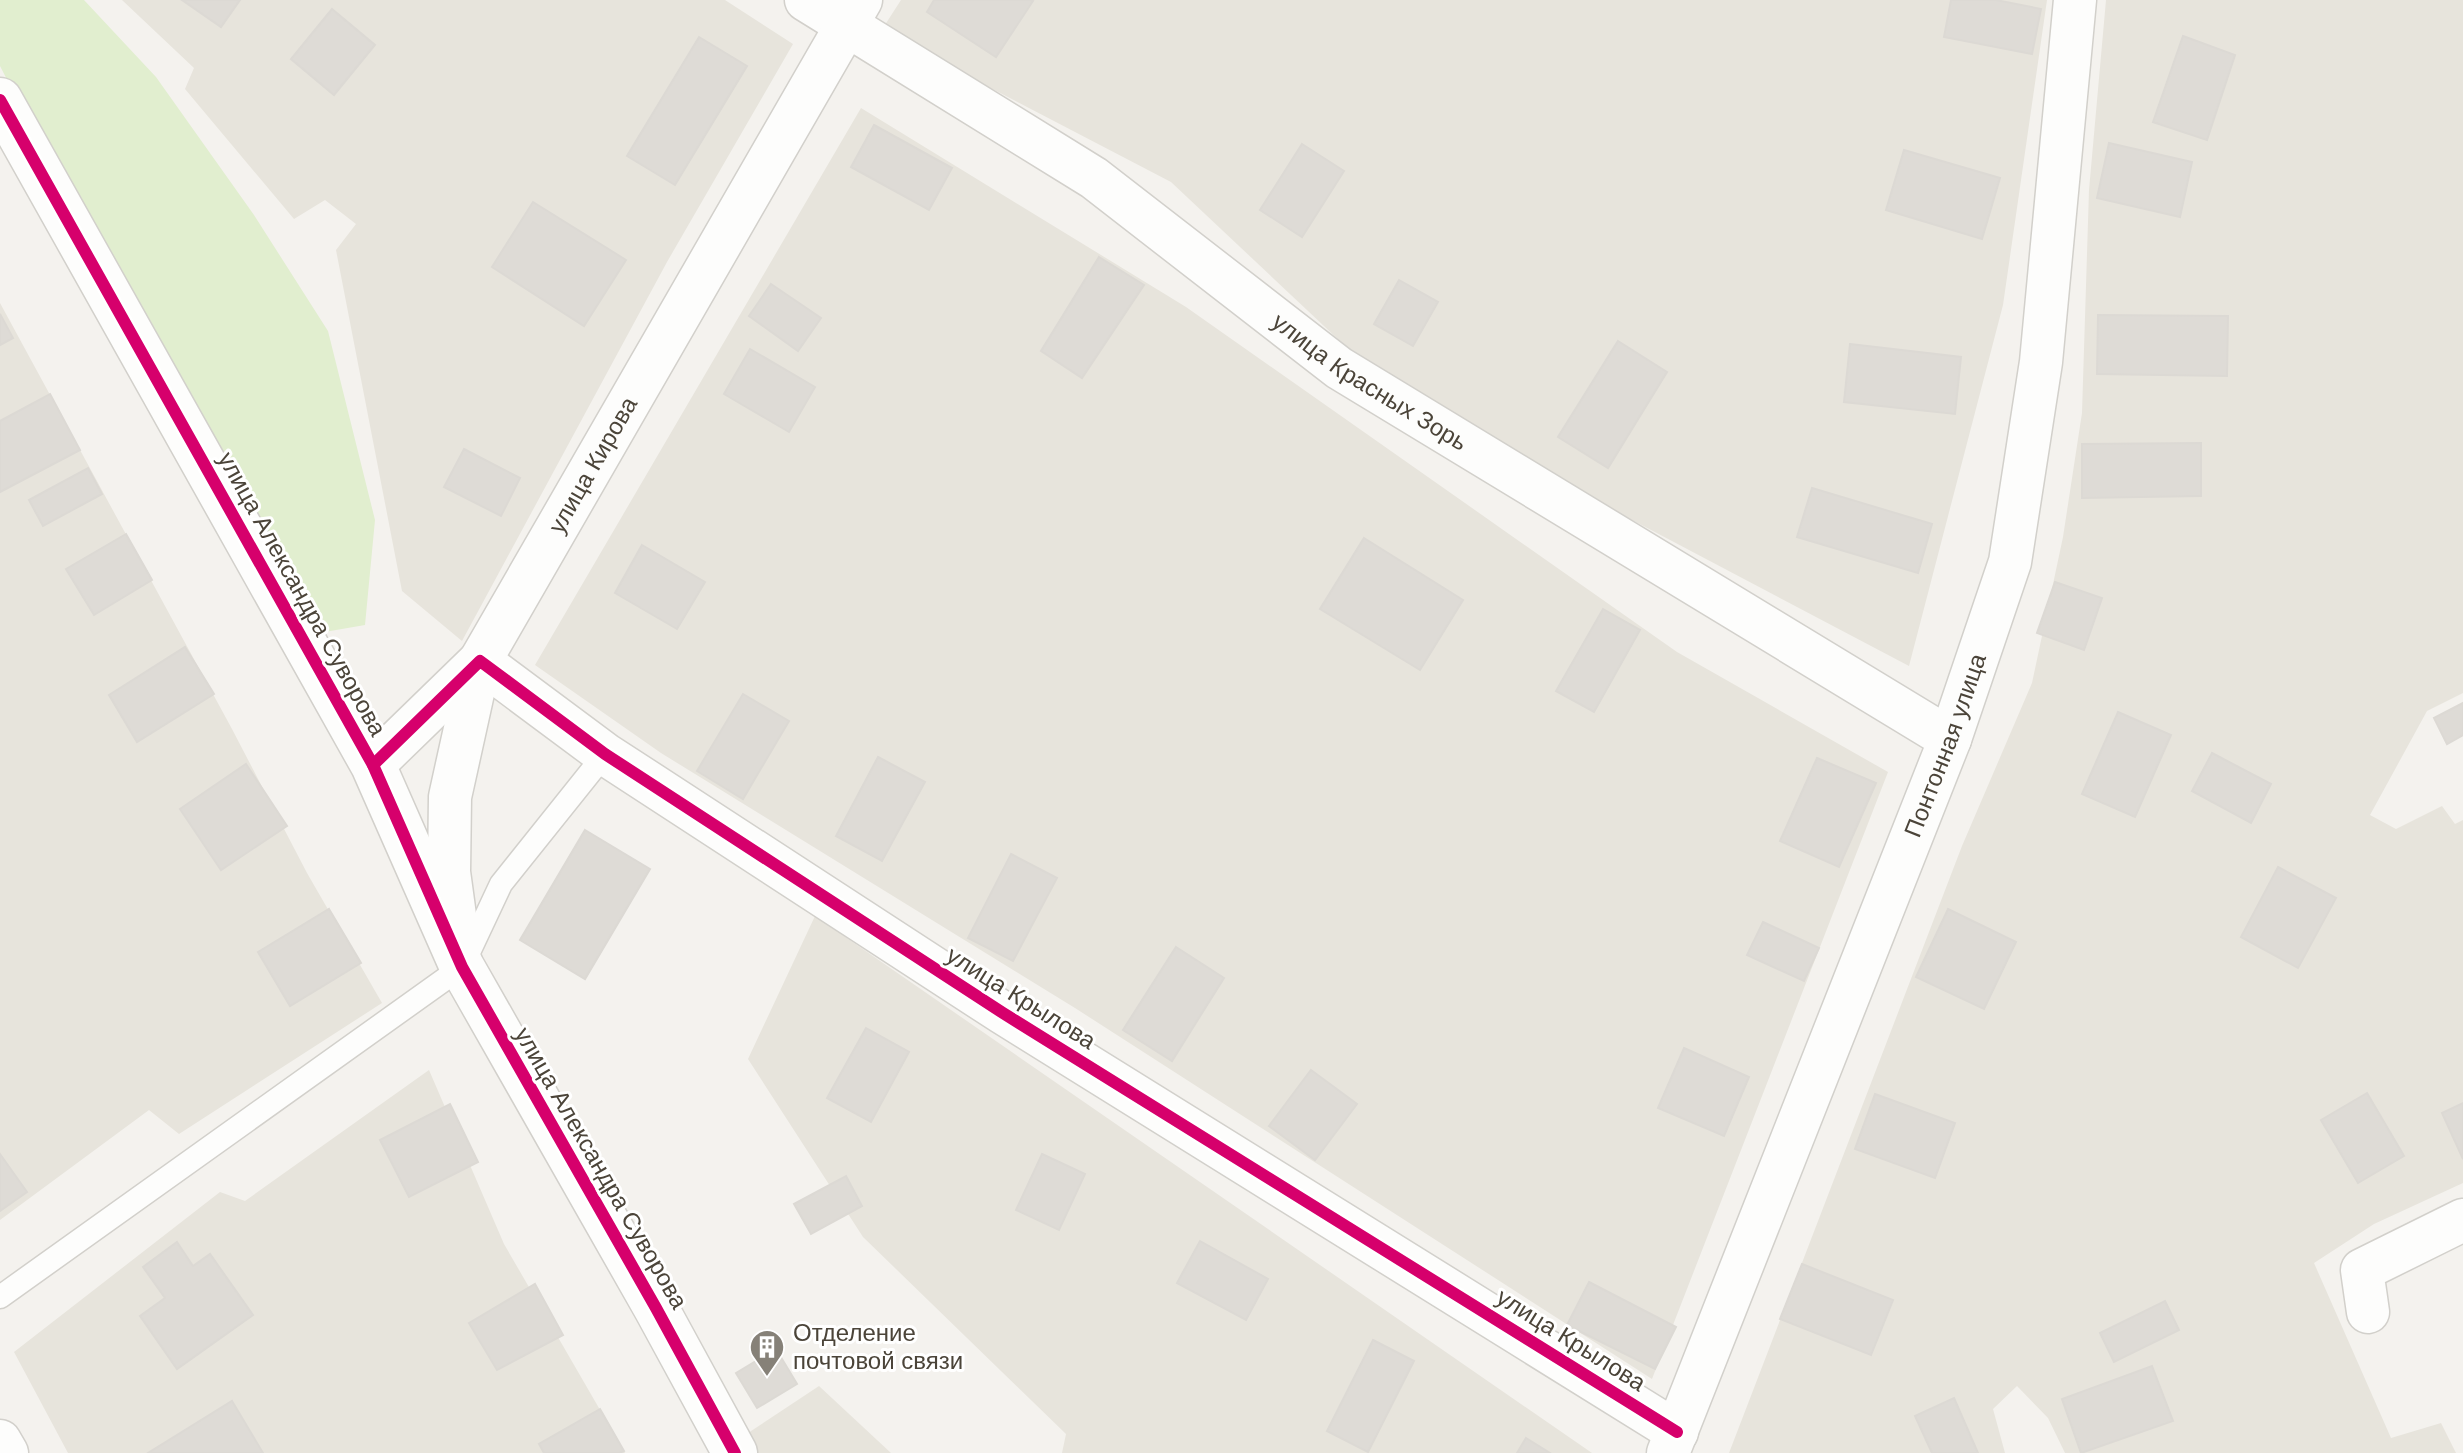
<svg xmlns="http://www.w3.org/2000/svg" width="2463" height="1453" viewBox="0 0 2463 1453" font-family="Arial,sans-serif">
<rect width="100%" height="100%" fill="#f4f2ee"/>
<g fill="#e7e4dc">
<path d="M122 0H725L793 44 667 262 462 641 402 591 336 250 356 224 325 200 294 219 185 89 194 68Z"/>
<path d="M901 0H2047L2003 305 1909 666 1598 502 1375 374 1171 182 881 31Z"/>
<path d="M2106 0H2463V693L2427 711 2370 815 2396 829 2442 806 2455 824 2463 820V1183L2374 1224 2314 1263 2391 1438 2441 1423 2456 1453H2065L2048 1418 2017 1386 1993 1409 2005 1453H1729L1962 846 2032 683 2063 537 2082 413 2089 190Z"/>
<path d="M861 108 1186 307 1677 652 1888 772 1652 1379 1075 1008 661 753 535 665Z"/>
<path d="M0 303 232 729 307 873 382 1003 179 1134 149 1110 0 1220Z"/>
<path d="M815 916 1592 1453H1062L1066 1434 863 1237 748 1059Z"/>
<path d="M429 1070 504 1244 625 1453H68L14 1352 220 1192 245 1201Z"/>
<path d="M819 1386 891 1453H755L745 1435Z"/>
</g>
<path fill="#e1eecf" d="M0 0H84L156 77 254 215 328 331 375 520 365 625 313 634 292 586 151 322 18 101 0 66Z"/>
<g fill="#dedbd6" stroke="#dcd9d4" stroke-width="2">
<path d="M182 0H240L221 27Z"/>
<path d="M934 0H1031L1033 1 996 57 927 12Z"/>
<path d="M1951 0H1996L2041 9 2032 54 1944 37Z"/>
<path d="M332 9 375 45 334 95 291 59Z"/>
<path d="M2183 36 2235 55 2207 140 2153 122Z"/>
<path d="M699 37 747 66 675 185 627 156Z"/>
<path d="M874 125 952 168 929 210 851 167Z"/>
<path d="M2109 143 2192 162 2180 217 2097 198Z"/>
<path d="M1302 144 1344 171 1302 237 1260 210Z"/>
<path d="M1904 150 2000 178 1982 239 1886 210Z"/>
<path d="M533 202 626 260 584 326 492 267Z"/>
<path d="M1099 257 1144 285 1082 378 1041 351Z"/>
<path d="M1399 280 1438 302 1413 346 1374 324Z"/>
<path d="M771 284 821 318 798 351 749 316Z"/>
<path d="M0 314 13 338 0 345Z"/>
<path d="M2098 315 2228 316 2227 376 2097 374Z"/>
<path d="M1618 341 1667 372 1608 468 1558 437Z"/>
<path d="M1850 344 1961 357 1955 414 1844 402Z"/>
<path d="M750 349 815 387 789 432 724 394Z"/>
<path d="M50 394 80 450 0 492V421Z"/>
<path d="M2201 443V496L2082 498V444Z"/>
<path d="M464 449 520 478 501 516 444 487Z"/>
<path d="M88 468 102 494 43 526 29 500Z"/>
<path d="M1812 488 1932 524 1918 573 1797 537Z"/>
<path d="M126 534 152 580 94 615 66 569Z"/>
<path d="M1364 538 1463 600 1420 670 1320 609Z"/>
<path d="M642 545 705 582 677 629 615 593Z"/>
<path d="M2055 582 2102 598 2084 650 2037 633Z"/>
<path d="M1603 609 1640 630 1594 712 1556 691Z"/>
<path d="M185 647 214 694 137 742 109 695Z"/>
<path d="M743 694 789 721 743 799 697 771Z"/>
<path d="M2463 703V735L2447 744 2434 718Z"/>
<path d="M2118 712 2171 735 2135 817 2082 794Z"/>
<path d="M2212 753 2271 784 2251 823 2192 791Z"/>
<path d="M878 757 925 782 882 861 836 836Z"/>
<path d="M1817 758 1876 783 1839 867 1780 841Z"/>
<path d="M246 764 287 826 221 870 180 809Z"/>
<path d="M585 830 650 869 585 979 520 940Z"/>
<path d="M1011 854 1057 878 1013 961 968 938Z"/>
<path d="M2278 867 2336 898 2298 968 2241 937Z"/>
<path d="M329 909 361 963 290 1006 258 952Z"/>
<path d="M1948 909 2016 942 1984 1009 1916 977Z"/>
<path d="M1763 922 1819 948 1804 981 1747 955Z"/>
<path d="M1176 947 1224 978 1172 1061 1123 1030Z"/>
<path d="M866 1028 909 1052 871 1122 827 1098Z"/>
<path d="M1684 1048 1749 1077 1724 1136 1658 1108Z"/>
<path d="M1311 1070 1357 1104 1315 1160 1269 1126Z"/>
<path d="M2367 1093 2404 1156 2358 1183 2321 1120Z"/>
<path d="M1875 1094 1955 1123 1935 1178 1855 1149Z"/>
<path d="M2463 1103V1159L2442 1113Z"/>
<path d="M450 1104 478 1162 409 1197 380 1140Z"/>
<path d="M0 1154 27 1192 0 1211Z"/>
<path d="M1042 1154 1085 1174 1059 1230 1016 1210Z"/>
<path d="M846 1176 862 1206 811 1234 794 1204Z"/>
<path d="M1200 1241 1268 1279 1246 1320 1177 1283Z"/>
<path d="M177 1242 193 1266 210 1254 253 1315 177 1369 140 1316 165 1298 143 1267Z"/>
<path d="M1802 1264 1893 1300 1871 1355 1780 1319Z"/>
<path d="M1589 1282 1676 1327 1655 1369 1567 1325Z"/>
<path d="M535 1284 563 1335 497 1370 469 1323Z"/>
<path d="M2165 1301 2179 1330 2114 1362 2100 1333Z"/>
<path d="M1373 1340 1414 1361 1368 1452 1327 1431Z"/>
<path d="M776 1349 797 1384 757 1408 736 1373Z"/>
<path d="M2152 1366 2173 1421 2081 1453 2062 1399Z"/>
<path d="M1954 1398 1978 1453H1932L1915 1416Z"/>
<path d="M232 1401 263 1453H148Z"/>
<path d="M600 1409 624 1451 619 1453H544L539 1444Z"/>
<path d="M1526 1438 1550 1453H1517Z"/>
</g>
<g fill="none" stroke-linecap="round" stroke-linejoin="round">
<g stroke="#d2d0cb" stroke-width="25">
<path id="service" d="M0 1297 462 967 501 884 605 754"/>
</g>
<g stroke="#d2d0cb" stroke-width="45">
<g id="minor">
<path id="s1" d="M806 0 1094 178 1339 368 1950 739"/>
<path d="M373 765 480 661 605 754 1003 1013 1677 1432"/>
<path id="s2" d="M459 945 449 872 450 797 480 661 861 0"/>
<path d="M2368 1312 2362 1270 2463 1220"/>
<path d="M0 1441 7 1453"/>
<path id="s3" d="M1668 1453 1950 739 2010 562 2041 362 2075 0"/>
</g>
</g>
<g stroke="#d2d0cb" stroke-width="47">
<path id="tertiary" d="M0 100 373 765 462 967 656 1308 735 1453"/>
</g>
<use href="#service" stroke="#fdfdfc" stroke-width="22"/>
<use href="#minor" stroke="#fdfdfc" stroke-width="42"/>
<use href="#tertiary" stroke="#fdfdfc" stroke-width="44"/>
<g stroke="#fff" stroke-width="17">
<g id="cycleway">
<path d="M0 100 373 765 462 967 656 1308 735 1453"/>
<path d="M373 765 480 661 605 754 1003 1013 1677 1432"/>
</g>
</g>
<use href="#cycleway" stroke="#d6006c" stroke-width="12"/>
</g>
<defs>
<g id="building-pin" transform="scale(1.8)"><path d="M0 17L-7.5 6A9.5 9.5 0 1 1 7.5 6Z" fill="#868178" stroke="#fff"/><path d="M-4-6H4V6H1V3H-1V6H-4ZM-2.5-4.3h1.7v1.8h-1.7ZM.8-4.3h1.7v1.8H.8ZM-2.5-1h1.7V.8h-1.7ZM.8-1h1.7V.8H.8Z" fill="#fff"/></g>
</defs>
<g fill-rule="evenodd">
<use href="#building-pin" x="767" y="1347"/>
</g>
<g text-anchor="middle" stroke-width="6" stroke-linejoin="round" paint-order="stroke">
<g font-size="24" fill="#4b4439" stroke="#fff">
<text dy="8" stroke="none"><textPath href="#s1" startOffset="682">улица Красных Зорь</textPath></text>
<text dy="8" stroke="none"><textPath href="#s2" startOffset="514">улица Кирова</textPath></text>
<text transform="translate(302 594) rotate(61)" y="8">улица Александра Суворова</text>
<text dy="8" stroke="none"><textPath href="#s3" startOffset="760">Понтонная улица</textPath></text>
<text transform="translate(1021 998) rotate(32)" y="8">улица Крылова</text>
<text transform="translate(601 1168) rotate(60)" y="8">улица Александра Суворова</text>
<text transform="translate(1571 1340) rotate(32)" y="8">улица Крылова</text>
</g>
<g font-size="24" fill="#4b4439" stroke="#fff" text-anchor="start">
<text x="793" y="1341">Отделение<tspan x="793" dy="28">почтовой связи</tspan></text>
</g>
</g>
</svg>
